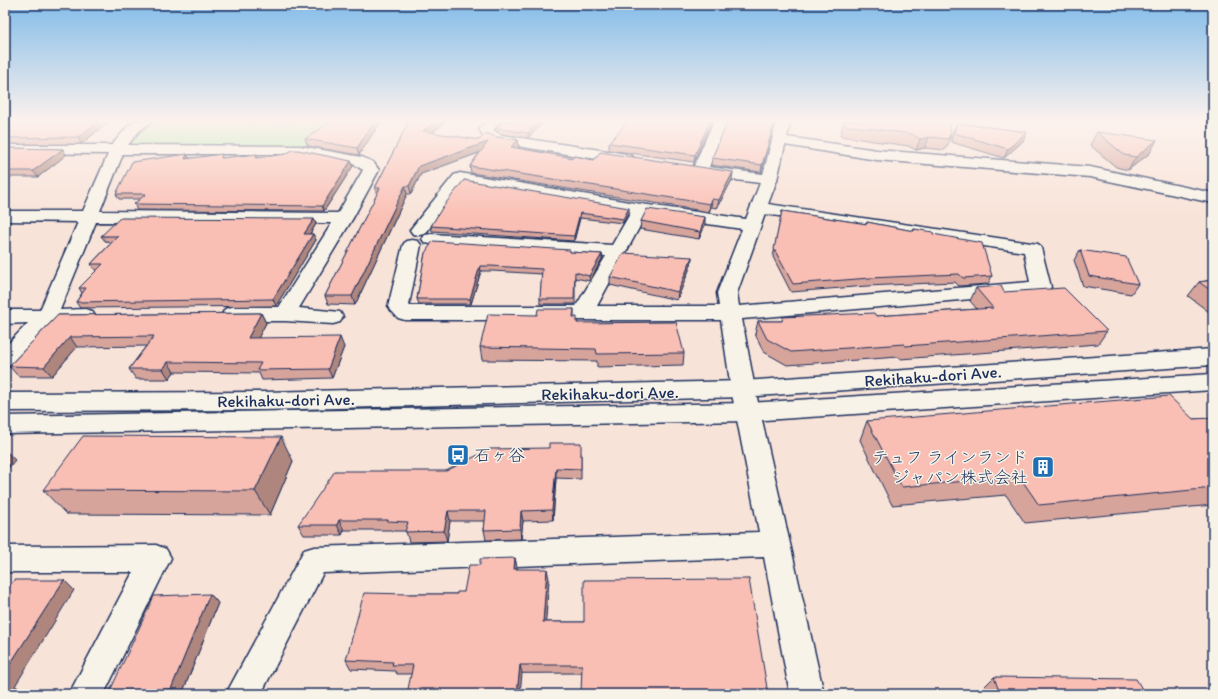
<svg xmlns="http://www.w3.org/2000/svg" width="1218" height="699" viewBox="0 0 1218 699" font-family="Itim,'Klee One',sans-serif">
<rect width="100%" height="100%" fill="#f8e3d8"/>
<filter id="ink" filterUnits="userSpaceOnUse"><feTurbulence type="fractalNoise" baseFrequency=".025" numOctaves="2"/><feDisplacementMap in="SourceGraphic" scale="8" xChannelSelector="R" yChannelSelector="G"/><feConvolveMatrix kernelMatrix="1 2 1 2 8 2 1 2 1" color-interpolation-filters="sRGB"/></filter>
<g filter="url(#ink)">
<path fill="#b0ebb0" stroke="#668d87" d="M157 121H339L304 147 126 146 146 127Z"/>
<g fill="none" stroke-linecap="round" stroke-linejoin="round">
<g stroke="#1b2f5e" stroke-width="3">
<g id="minor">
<path d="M136 121H152L139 131 128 145 300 146 362 157 373 162 379 170 353 218 299 308 340 312 343 317 340 322 333 324 285 321H232L225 319 222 314 225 309 232 307H279L332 223 96 222 60 310 85 309 92 311 95 316 92 321 85 323H53L13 365 5 368V347L28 323 5 324V310H40L78 222 5 221V211H83L108 154 5 153V145H112L129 125ZM123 154H300L353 164 363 170 338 213 100 211Z"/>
<path d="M486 121H501L493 130 501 135 627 154 632 156 635 159 632 162 627 164 492 142 484 137 479 129Z"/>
<path d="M714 121H728L709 167 763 174 777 121H791L787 137 877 150 1090 167 1213 193V203L1090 177 877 160 785 145 777 180 768 204 1038 244 1041 248 1051 287 1048 291 1041 293 742 319 755 389 824 694H790L764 557 323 573 261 694H226L304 550 314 547 759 532 731 389 721 320H405L398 318 388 307 403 245 406 241 412 240 418 241 421 245 409 305 410 306H576L606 256 431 244 425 243 422 239 425 235 431 234 612 245 631 212 464 183 425 234 419 235 413 234 410 230 413 226 454 175 460 173 641 204 746 219 760 183 703 176 694 173 692 170ZM765 214 1024 252 1030 282 739 306 737 293ZM646 215 742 229 717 293 719 306H597Z"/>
<path d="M156 545 166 549 171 558 104 694H69L133 572H5V546Z"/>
</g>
</g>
<g stroke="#1b2f5e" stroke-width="3">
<g id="tertiary">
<path d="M1213 349V365L743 397 263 410 5 411V393L263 392 743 381Z"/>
<path d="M1213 374V390L748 421 5 434V416L748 403Z"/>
</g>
</g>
<use href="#minor" fill="#f7f3e8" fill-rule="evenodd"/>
<use href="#tertiary" fill="#f7f3e8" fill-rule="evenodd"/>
</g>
<g fill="#d7a49b" stroke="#1b2f5e">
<path d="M5 121H110L81 144H5Z"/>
<path d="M332 121H381L359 155 308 146 305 139Z"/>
<path d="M409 121H446L432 133 479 140 496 137 518 140 519 148 518 149 573 158 594 160 732 180 717 208 711 207 709 212 471 173 470 166 479 153 421 174 411 194H407L355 305 328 304 325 296 377 195 375 188Z"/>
<path d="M503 121H545L528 138 502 134 497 131V127Z"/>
<path d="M712 121 694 162 609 150V143Z"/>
<path d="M728 121H775L761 172 711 165 712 158Z"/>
<path d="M844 121 951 135 947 147H946L945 150 925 148 916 150 908 146 840 136Z"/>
<path d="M957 123 1027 132 1023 141 1004 158 951 142 953 131Z"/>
<path d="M1097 132 1150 153 1128 170 1116 167 1090 145Z"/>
<path d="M5 148 63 149 66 155 38 177H5Z"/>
<path d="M187 154 189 158H258L351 161 353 166 324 211 137 210 134 204 140 199H119L116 194Z"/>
<path d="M1213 169V182L1208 181 1210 173Z"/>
<path d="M464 180 629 213 623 223 580 218 574 241 432 231 431 226Z"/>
<path d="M782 211 867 224V222L913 231 914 229 933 234 992 276 988 284 959 286 955 282 867 286 791 292 773 257Z"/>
<path d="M641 221 705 225 699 239 640 229Z"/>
<path d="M316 224 310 234H313L316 240 276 306 80 308 76 302 82 293 79 288 97 270H95L91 264 112 242 105 241 101 236Z"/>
<path d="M1080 250 1138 284 1131 294 1083 286 1074 260Z"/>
<path d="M570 252 602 254V259L590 281 575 278V304H540V299L542 274 492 271H481L471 304H419L417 299 425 253Z"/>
<path d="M692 257 691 265 677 300 610 285V277Z"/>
<path d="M1213 280V315L1188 296 1199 282Z"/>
<path d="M976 288 1004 292 1107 331 1098 344 900 359 899 357 787 365 764 352 755 334 758 321H782L783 317 876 316 977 309 970 301Z"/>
<path d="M574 309V317L578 323 684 353 683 365 597 367V361L482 360 480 347 537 315Z"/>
<path d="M261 313 266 323 258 338 344 347 332 378 262 380 259 373 174 372 169 379H136L129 369 146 346 77 347 52 376H18L9 366 58 315Z"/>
<path d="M1213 418V505L1025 523 1006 495 892 505 860 440 867 421 1193 419Z"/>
<path d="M581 453V479L556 478 553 520 523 521 521 539 486 540 484 530 485 521H450L447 541 409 542 406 531H392L391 530H344L342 535H304L298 525 446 471Z"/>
<path d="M293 461 270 515 66 514 43 490Z"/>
<path d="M515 558 517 569 549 579 545 622H584L749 579 581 673 397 674 395 671 351 669 346 660 409 594H457L464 592 480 565Z"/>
<path d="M210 594 218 603 182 694H114L110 691Z"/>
<path d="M994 677 1145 694H983L982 689Z"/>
</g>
<g fill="#af867e" stroke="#1b2f5e">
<path d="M99 121H110L81 144 78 137Z"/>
<path d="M375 121H381L359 155 357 148Z"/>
<path d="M436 121H446L425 139 423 131Z"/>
<path d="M540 121H545L528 138V133Z"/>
<path d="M710 121H712L694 162 695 155Z"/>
<path d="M775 121 761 172 762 165Z"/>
<path d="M1027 132 1023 141 1004 158 1008 149Z"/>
<path d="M929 137 925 148 916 150 920 139Z"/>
<path d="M518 140 519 148 512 155 511 147Z"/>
<path d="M1157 140 1150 153 1128 170 1136 157Z"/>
<path d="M488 142 489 149 421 174 411 194 409 186 419 166Z"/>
<path d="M63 149 66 155 38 177 33 171Z"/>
<path d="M187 154 189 159H185Z"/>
<path d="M351 161 353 166 324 211 322 206Z"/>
<path d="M733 172 732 180 717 208 719 200Z"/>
<path d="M405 186 407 194 355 305 352 296Z"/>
<path d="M712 199 711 207 709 212 710 204Z"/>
<path d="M629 208V213L623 223V219Z"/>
<path d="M580 213V218L574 241V236Z"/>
<path d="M705 217V225L699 239 700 232Z"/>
<path d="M314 219 316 224 306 240 304 234Z"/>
<path d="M313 234 316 240 276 306 273 299Z"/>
<path d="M602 254V259L590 281 589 276Z"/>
<path d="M692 257 691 265 677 300 678 292Z"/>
<path d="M480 266 481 271 471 304 470 299Z"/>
<path d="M261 313 266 323 253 348 248 338Z"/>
<path d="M70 337 77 347 52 376 44 367Z"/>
<path d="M340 337 344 347 332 378 328 369Z"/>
<path d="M168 362 174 372 169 379 163 369Z"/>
<path d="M281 437 293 461 270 515 255 491Z"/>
<path d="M5 450 15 460 5 472Z"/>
<path d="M556 468V478L553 520 552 510Z"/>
<path d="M448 511 450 521 447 541 444 531Z"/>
<path d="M521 511 523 521 521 539 520 529Z"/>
<path d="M339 520 344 530 342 535 337 525Z"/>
<path d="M515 558 517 567 516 579 514 569Z"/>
<path d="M547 569 549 579 545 631 543 622Z"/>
<path d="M64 580 74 590 15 686 22 690 19 694H5V672Z"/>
<path d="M210 594 218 603 182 694H177L171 689Z"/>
<path d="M520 665 522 673 520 694H517Z"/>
</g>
<g fill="#fabfb4" stroke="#1b2f5e">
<path d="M5 121H99L78 137 5 138Z"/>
<path d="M332 121H375L357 148 305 139Z"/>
<path d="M409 121H436L423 131 479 140 486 133 496 137 518 140 511 147 573 158 574 156 594 160 600 152 733 172 719 200 712 199 710 204 470 166 488 142 419 166 409 186H405L352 296H325L380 188H375Z"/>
<path d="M503 121H540L528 133 501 129 497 127Z"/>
<path d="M628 121H710L695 155 609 143Z"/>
<path d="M728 121H775L762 165 712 158Z"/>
<path d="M844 121H950L951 135H949V139L929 137 920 139 912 134 843 125Z"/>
<path d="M957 123 1027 132 1008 149 954 133Z"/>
<path d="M1097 132 1157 140 1136 157 1124 155Z"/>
<path d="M5 148 63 149 33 171H5Z"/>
<path d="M292 150H298L351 161 322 206 134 204 146 194H116L132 162 187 154 185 159 222 154 221 158 257 154 256 158 286 154Z"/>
<path d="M464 180 629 208 623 219 580 213 574 236 431 226 442 208Z"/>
<path d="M647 209 705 217 700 232 641 221Z"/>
<path d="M782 211 867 224V222L877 224 914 231V229L933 232V234L982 243 992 276 963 278 959 274 870 278 793 284 774 249Z"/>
<path d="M120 218 314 219 304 234H313L273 299 76 302 86 288H79L103 264H91L118 236H101Z"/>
<path d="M433 241 570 250V252L602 254 589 276 575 272 574 299H540L542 269 491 266H480L470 299H417L425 253Z"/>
<path d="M1080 250 1126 257 1138 284 1089 276Z"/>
<path d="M623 253 692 257 678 292 610 277Z"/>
<path d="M1213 280V292L1199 282Z"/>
<path d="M1001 286 1004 292 1064 288 1107 331 905 346 904 344 791 352 767 339 758 321H782L783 317 874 313 876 316 993 308 976 288Z"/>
<path d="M538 309H574L573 317H577V323L676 322 684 353 597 354 596 349 480 347 488 314 537 315Z"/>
<path d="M261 313 248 338 340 337 328 369 257 370 261 363 168 362 163 369H129L154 336 70 337 44 367 9 366 58 315Z"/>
<path d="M1169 396 1193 419 1213 418V488L1039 505 1019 476 902 487 867 421Z"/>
<path d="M83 436 281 437 255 491 43 490Z"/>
<path d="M549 443H581V469L556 468 552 510 521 511 520 529 484 530 486 511H448L444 531 405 532 408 522 387 521 388 520H339L337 525H298L335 471H446L490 449 549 448Z"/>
<path d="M515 558 514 569H547L543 622H584V580L749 579 768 694H581L582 665H520L517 694H407L413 665H392L393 662 346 660 364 593 409 594H457V592H464L469 565H480V559Z"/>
<path d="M14 580H64L5 672V592Z"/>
<path d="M210 594 171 689 110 691 154 596Z"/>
<path d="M994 677 1136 679 1145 694H1000Z"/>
<path d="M5 682H8L5 687Z"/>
</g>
</g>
<linearGradient id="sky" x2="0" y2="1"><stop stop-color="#83bce9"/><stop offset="0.55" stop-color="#fcf2ed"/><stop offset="1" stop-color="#fcf2ed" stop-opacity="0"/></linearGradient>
<rect width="1218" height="219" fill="url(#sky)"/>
<defs>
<g id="bus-square" transform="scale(1.15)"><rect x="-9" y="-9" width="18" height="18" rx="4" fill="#1f6fb2" stroke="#f7f3e8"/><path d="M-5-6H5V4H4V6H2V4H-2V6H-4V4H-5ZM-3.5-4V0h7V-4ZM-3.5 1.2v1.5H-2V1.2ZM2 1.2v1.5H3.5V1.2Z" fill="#fff"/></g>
<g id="building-square" transform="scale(1.15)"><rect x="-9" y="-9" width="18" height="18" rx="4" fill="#1f6fb2" stroke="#f7f3e8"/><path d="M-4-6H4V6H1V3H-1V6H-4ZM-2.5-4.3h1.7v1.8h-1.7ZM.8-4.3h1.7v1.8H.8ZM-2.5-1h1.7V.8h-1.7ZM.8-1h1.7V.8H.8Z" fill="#fff"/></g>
</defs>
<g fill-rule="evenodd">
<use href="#bus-square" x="458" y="455"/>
<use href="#building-square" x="1043" y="467"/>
</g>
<g text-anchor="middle" stroke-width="3" stroke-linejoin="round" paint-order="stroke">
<g font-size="17" fill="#1b2f5e" stroke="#f7f3e8">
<text transform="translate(933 376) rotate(-4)" y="6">Rekihaku-dori Ave.</text>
<text transform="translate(610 393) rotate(-1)" y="6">Rekihaku-dori Ave.</text>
<text transform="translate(286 400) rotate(-1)" y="6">Rekihaku-dori Ave.</text>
</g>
<g font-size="17" fill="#1b2f5e" stroke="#f7f3e8" text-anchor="start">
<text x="474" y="461">石ヶ谷</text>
<text x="1028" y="463" text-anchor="end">テュフ ラインランド<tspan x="1028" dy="20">ジャパン株式会社</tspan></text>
</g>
</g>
<rect width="1218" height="699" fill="none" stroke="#f7f3e8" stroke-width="20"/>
<rect x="10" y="10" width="1198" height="679" fill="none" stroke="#1b2f5e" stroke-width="1.5" filter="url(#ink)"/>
</svg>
